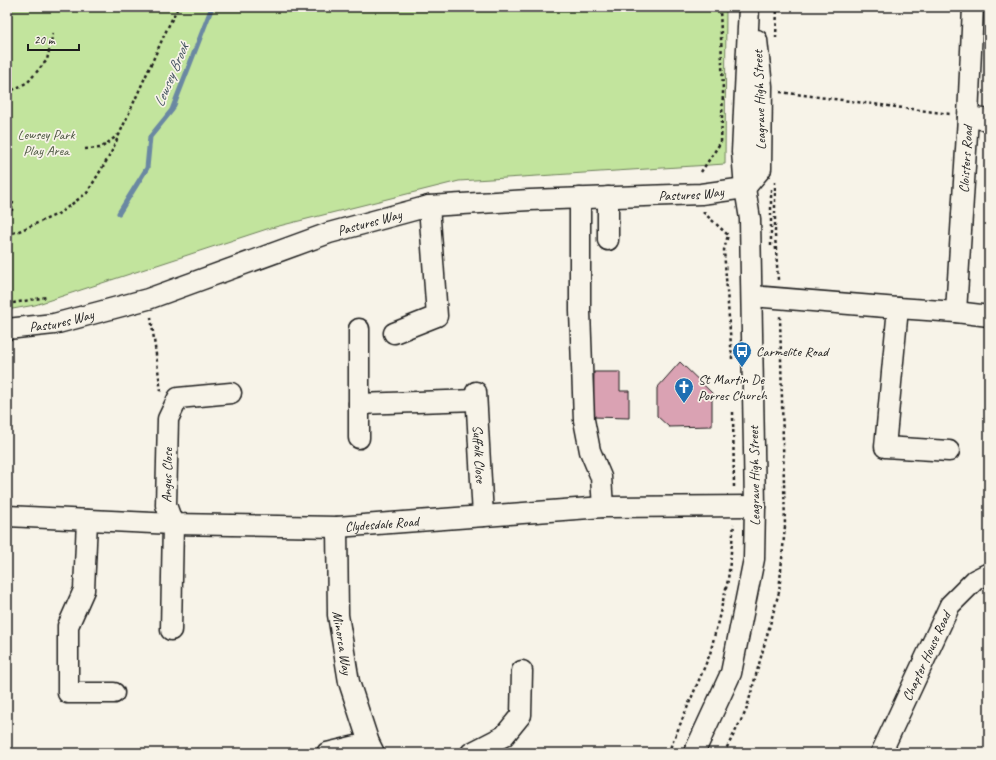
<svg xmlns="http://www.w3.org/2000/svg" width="996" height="760" viewBox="0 0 996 760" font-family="Caveat,sans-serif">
<rect width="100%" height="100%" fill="#f7f3e8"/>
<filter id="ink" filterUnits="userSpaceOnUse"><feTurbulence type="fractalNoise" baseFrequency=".025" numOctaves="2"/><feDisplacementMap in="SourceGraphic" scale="8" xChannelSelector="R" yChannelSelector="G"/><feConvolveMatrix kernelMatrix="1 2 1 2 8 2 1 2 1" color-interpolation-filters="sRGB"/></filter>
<g filter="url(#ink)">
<path fill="#c2e49d" stroke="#6f805c" d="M7 7H726L725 164 459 181 267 229 35 305 7 310Z"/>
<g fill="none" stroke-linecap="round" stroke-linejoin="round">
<path stroke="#6b88a2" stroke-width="5" d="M119 213 147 168 150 137 172 110 212 7"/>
</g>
<g fill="#daa2b3" stroke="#1c1c1c">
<path d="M680 362 712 393V426L669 427 657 416V388Z"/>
<path d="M594 372H620V391H629V418L593 417Z"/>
</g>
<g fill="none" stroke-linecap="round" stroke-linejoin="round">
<g stroke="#1c1c1c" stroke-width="23">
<g id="minor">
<path d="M968 117 989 120"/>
<path d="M745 188 761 169 762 86 757 40"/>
<path d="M608 197V240"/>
<path d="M580 198V311L584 420 590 451 601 477 603 507"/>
<path d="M752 296 898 308 956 312 989 316"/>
<path d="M898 308 885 447 949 451"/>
<path id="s1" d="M956 312 968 117 973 7"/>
<path id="s2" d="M7 329 54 324 148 299 329 233 429 206 530 200 701 194 745 188"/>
<path d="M359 329V404L476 400"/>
<path d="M394 333 437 316 429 206"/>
<path id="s3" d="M476 392 483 516"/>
<path d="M359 438V404"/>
<path id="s4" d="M7 516 173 524 337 527 603 507 755 506"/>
<path d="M87 520 84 590 68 626V693H114"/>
<path id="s5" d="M337 527 338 615 349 682 369 743 374 753"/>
<path id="s6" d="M171 630 173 524 166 505 168 419 178 398 231 393"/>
<path d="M327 753 369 743"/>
<path d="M471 753 504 736 521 715 522 671"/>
<path d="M694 753 731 673 754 559 755 506 750 219 745 188 742 152 749 7"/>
<path id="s7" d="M881 753 950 605 975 580 989 573"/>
</g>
</g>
<g stroke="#1c1c1c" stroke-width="2.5" stroke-dasharray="3 3" stroke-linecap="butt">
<path d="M776 38 777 7"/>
<path d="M780 92 950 114"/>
<path d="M7 93 28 82 47 60 53 33"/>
<path d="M85 149 101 148 118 135"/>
<path d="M701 172 721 142 723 92 720 7"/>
<path d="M775 181V235L778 280"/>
<path d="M703 212 728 235 724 250 732 359"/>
<path d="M7 214 12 210 13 202"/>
<path d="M7 235 19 231 58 214 87 193 110 155 167 29 178 7"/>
<path d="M771 246V187"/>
<path d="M7 304 47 297"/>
<path d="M151 317 161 392"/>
<path d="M733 412 734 488"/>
<path d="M668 753 710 654 728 580 734 524"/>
<path d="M724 753 746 711 779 592 785 526 780 316"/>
</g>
<use href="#minor" stroke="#f7f3e8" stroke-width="20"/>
</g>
</g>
<defs>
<g id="bus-pin" transform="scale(1)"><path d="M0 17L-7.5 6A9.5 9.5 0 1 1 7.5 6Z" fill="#1f6fb2" stroke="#f7f3e8"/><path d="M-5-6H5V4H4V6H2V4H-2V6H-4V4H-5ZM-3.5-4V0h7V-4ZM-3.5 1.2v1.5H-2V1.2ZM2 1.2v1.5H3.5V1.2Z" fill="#fff"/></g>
<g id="church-pin" transform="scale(1)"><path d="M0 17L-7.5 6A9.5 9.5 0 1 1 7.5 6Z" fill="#1f6fb2" stroke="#f7f3e8"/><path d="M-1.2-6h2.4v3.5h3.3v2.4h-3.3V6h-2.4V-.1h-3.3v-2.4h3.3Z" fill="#fff"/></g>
</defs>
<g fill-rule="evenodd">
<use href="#bus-pin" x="742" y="351"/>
<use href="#church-pin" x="684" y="387"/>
</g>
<g text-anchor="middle" stroke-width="3.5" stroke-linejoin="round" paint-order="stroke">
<g font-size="14" fill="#1c1c1c" stroke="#f7f3e8">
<text transform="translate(759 100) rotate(-92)" y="5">Leagrave High Street</text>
<text dy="5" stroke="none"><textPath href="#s1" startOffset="153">Cloisters Road</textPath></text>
<text dy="5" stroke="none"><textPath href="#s2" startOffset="703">Pastures Way</textPath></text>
<text dy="5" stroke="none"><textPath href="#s2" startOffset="379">Pastures Way</textPath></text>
<text dy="5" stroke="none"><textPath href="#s2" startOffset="55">Pastures Way</textPath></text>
<text dy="5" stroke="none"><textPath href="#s3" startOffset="62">Suffolk Close</textPath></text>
<text dy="5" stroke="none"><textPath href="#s6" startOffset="156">Angus Close</textPath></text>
<text transform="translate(754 476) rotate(-91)" y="5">Leagrave High Street</text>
<text dy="5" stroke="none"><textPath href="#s4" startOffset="375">Clydesdale Road</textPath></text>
<text dy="5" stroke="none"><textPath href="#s5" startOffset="116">Minorca Way</textPath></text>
<text dy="5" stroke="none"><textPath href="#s7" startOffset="107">Chapter House Road</textPath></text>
</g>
<g font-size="14" fill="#4e5843" stroke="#f7f3e8">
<text x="46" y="139">Lewsey Park<tspan x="46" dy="16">Play Area</tspan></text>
</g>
<g font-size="14" fill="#1c1c1c" stroke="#f7f3e8" text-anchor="start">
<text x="756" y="356">Carmelite Road</text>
<text x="698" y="384">St Martin De<tspan x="698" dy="16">Porres Church</tspan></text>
</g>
<g font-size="15" font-style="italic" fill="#43525f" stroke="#f7f3e8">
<text transform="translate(171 75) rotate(-67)" y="5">Lewsey Brook</text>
</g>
</g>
<rect width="996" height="760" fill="none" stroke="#f7f3e8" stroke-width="24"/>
<rect x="12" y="12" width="972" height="736" fill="none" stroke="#1c1c1c" stroke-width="1.5" filter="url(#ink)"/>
<path d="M28 44v6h51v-6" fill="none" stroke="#1c1c1c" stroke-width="2"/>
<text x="34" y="44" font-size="12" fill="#1c1c1c" stroke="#f7f3e8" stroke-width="3" paint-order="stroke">20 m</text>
</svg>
